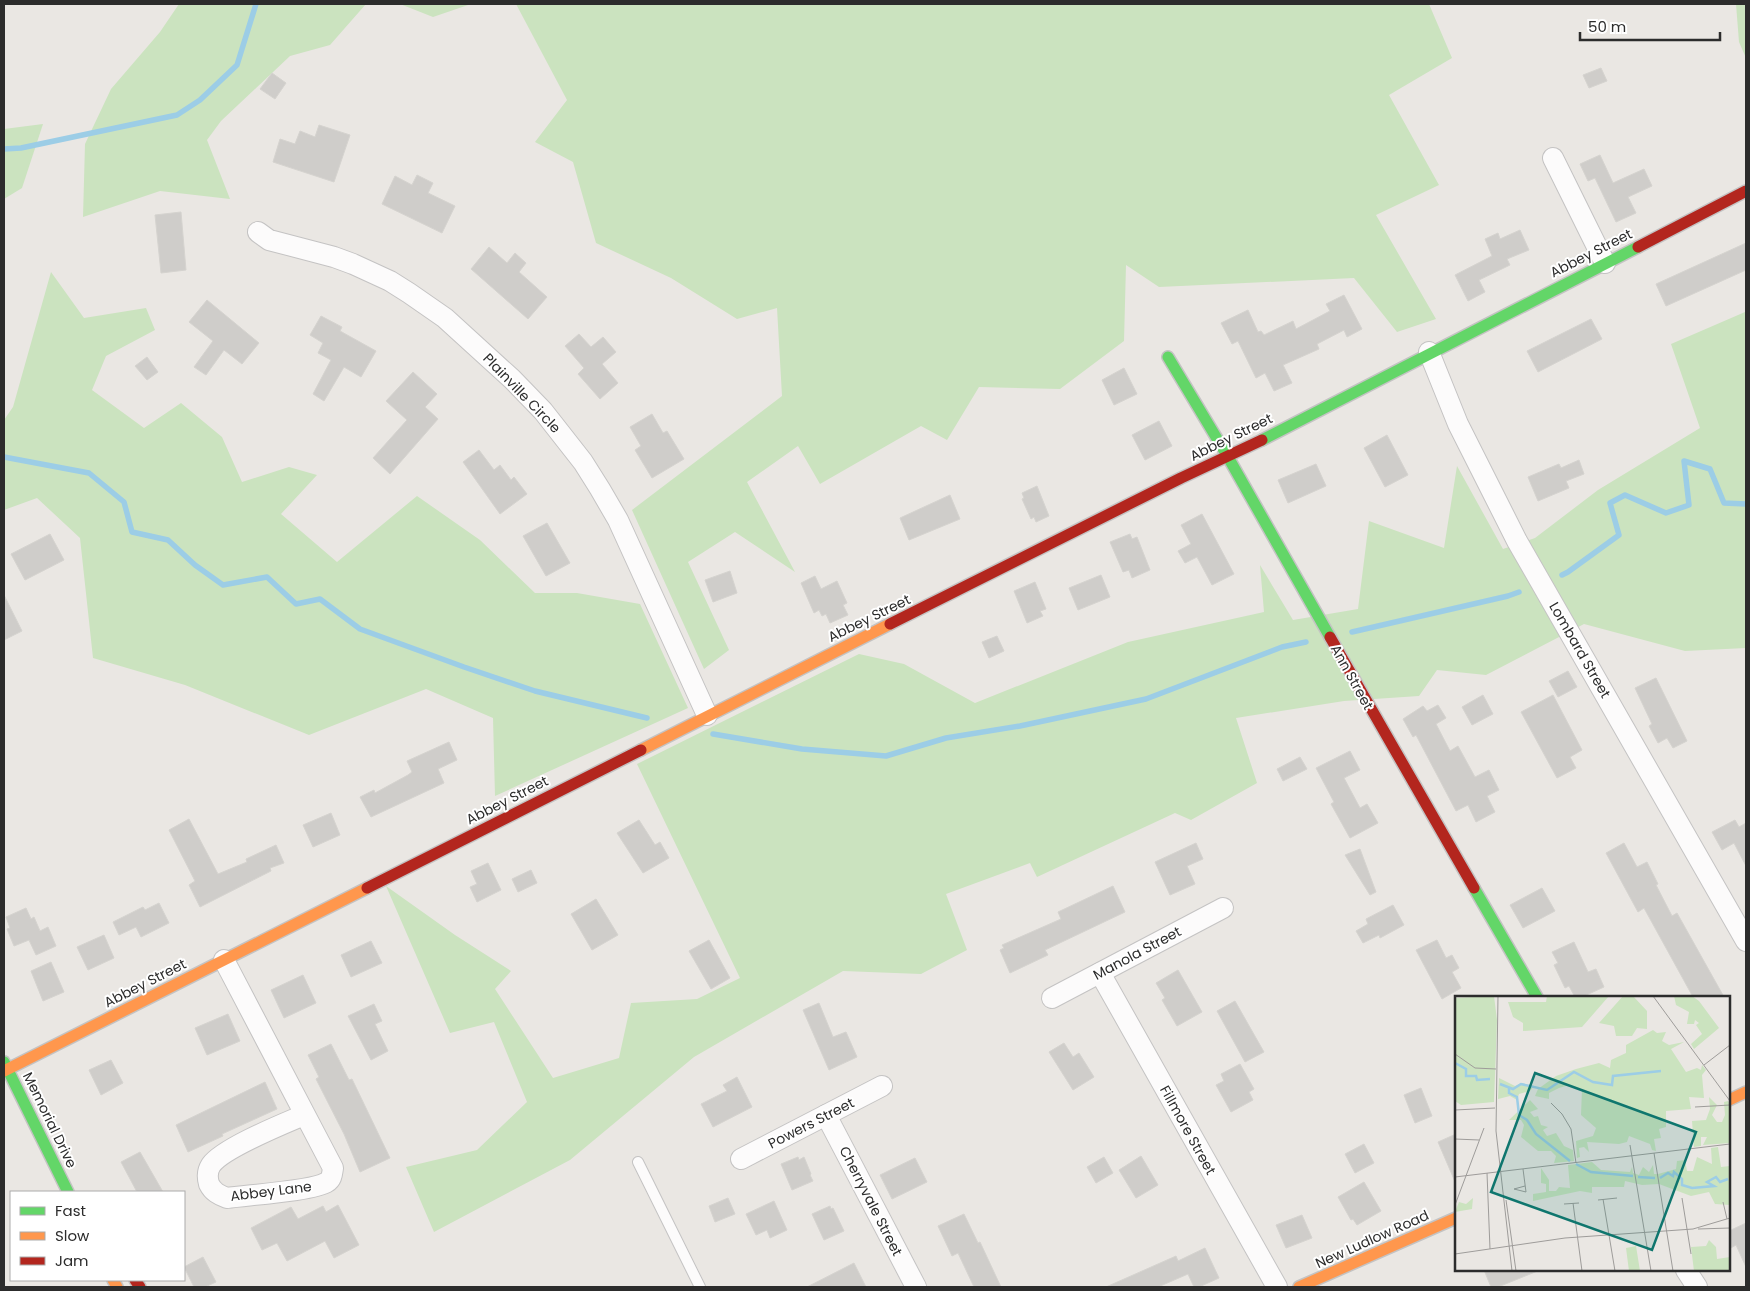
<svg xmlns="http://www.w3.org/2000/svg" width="1750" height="1291" viewBox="0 0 1750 1291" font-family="Poppins,sans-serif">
<rect width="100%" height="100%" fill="#eae7e3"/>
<g fill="#cbe3bf">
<path d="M179 4H366L330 45 290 56 221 121 207 140 230 199 160 191 83 217 85 144 111 89 160 32Z"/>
<path d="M400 4H471L433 17Z"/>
<path d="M516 4H1429L1452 58 1389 95 1439 185 1376 215 1436 319 1397 332 1354 278 1159 287 1126 265 1124 341 1060 389 979 387 947 440 921 426 820 484 798 446 747 482 795 572 735 532 688 562 729 650 704 669 632 510 782 396 777 308 737 319 671 278 596 243 573 162 535 142 567 100Z"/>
<path d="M1736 4H1746V58L1739 42Z"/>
<path d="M43 124 22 188 4 199V129Z"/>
<path d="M51 272 84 318 146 308 155 330 106 356 92 390 144 428 181 403 222 437 242 482 289 467 317 475 281 514 337 562 417 496 480 540 535 593H577L640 604 688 708 495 796 493 718 426 689 309 735 185 685 93 658 80 538 37 498 4 510V420L13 407Z"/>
<path d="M1745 312 1746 315V648L1685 651 1584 624 1486 675 1437 670 1419 696 1344 701 1236 718 1257 783 1191 820 1175 813 1037 877 1030 863 946 894 967 950 921 974 843 971 694 1057 570 1160 434 1232 406 1167 477 1150 527 1102 494 1022 450 1033 386 886 455 935 511 971 495 989 553 1078 619 1058 631 1003 697 999 740 978 637 764 859 654 904 664 975 703 1128 642 1264 612 1260 565 1293 620 1358 609 1369 521 1444 548 1457 466 1503 549 1535 538 1598 490 1700 428 1671 344Z"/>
</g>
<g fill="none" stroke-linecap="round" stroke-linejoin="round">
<g stroke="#9ccde6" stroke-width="5.5">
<path d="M4 149 21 148 177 115 200 100 237 65 256 4"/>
<path d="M4 457 89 473 124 502 132 532 168 540 195 565 223 585 267 577 296 604 320 599 360 629 464 667 535 691 647 718"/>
<path d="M1562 575 1568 572 1619 535 1610 503 1625 495 1666 513 1689 505 1684 461 1710 469 1724 503 1746 504"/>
<path d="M1352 632 1508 596 1519 592"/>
<path d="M713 734 802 749 886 756 946 738 1020 726 1146 699 1282 647 1306 642"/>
</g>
</g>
<g fill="#cfcdca" stroke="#d5d3cf">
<path d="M1601 68 1607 81 1589 88 1583 75Z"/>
<path d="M272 73 286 83 275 99 260 89Z"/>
<path d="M319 125 350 135 334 182 273 162 280 139 295 144 300 131 315 137Z"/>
<path d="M1600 155 1613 183 1644 169 1652 186 1628 197 1636 213 1616 222 1595 178 1588 181 1580 164Z"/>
<path d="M417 175 433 183 428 193 455 206 442 233 382 204 395 176 412 185Z"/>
<path d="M181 212 186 270 161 273 155 215Z"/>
<path d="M1520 230 1529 250 1507 259 1510 265 1479 280 1485 292 1468 301 1455 275 1492 256 1485 239 1498 233 1500 239Z"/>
<path d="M1746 243V270L1666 306 1656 284Z"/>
<path d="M489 247 507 263 515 253 526 263 519 272 547 297 528 319 471 269Z"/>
<path d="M1344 295 1362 329 1347 337 1344 330 1317 344 1319 349 1283 365 1292 383 1274 391 1265 373 1256 378 1238 341 1232 344 1221 323 1248 310 1258 332 1261 331 1264 335 1293 321 1296 329 1330 311 1326 304Z"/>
<path d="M207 300 259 343 242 364 224 350 206 375 194 367 213 341 189 322Z"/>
<path d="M321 316 342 327 340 331 376 351 361 377 344 367 324 401 313 394 331 360 318 353 323 343 310 335Z"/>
<path d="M1591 319 1602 339 1538 372 1527 351Z"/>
<path d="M579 334 591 347 603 337 616 352 602 364 618 383 600 399 578 374 584 368 565 346Z"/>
<path d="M147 357 158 372 147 380 135 366Z"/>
<path d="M1124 368 1137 394 1114 405 1102 380Z"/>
<path d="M413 372 437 394 425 407 438 419 390 474 373 458 407 420 386 401Z"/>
<path d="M652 414 663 433 667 431 684 459 652 478 635 450 641 446 630 427Z"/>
<path d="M1159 421 1172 446 1145 460 1132 435Z"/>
<path d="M1387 435 1408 475 1385 487 1364 448Z"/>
<path d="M479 450 494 470 500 465 511 480 514 477 527 494 500 514 463 462Z"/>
<path d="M1579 460 1584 474 1566 481 1569 488 1538 501 1528 477 1559 464 1561 468Z"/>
<path d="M1316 464 1326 486 1288 503 1278 480Z"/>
<path d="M1037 486 1049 516 1036 522 1034 517 1031 519 1022 499 1024 498 1022 493Z"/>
<path d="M950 495 960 519 909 540 900 518Z"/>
<path d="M1202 514 1234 574 1212 585 1197 557 1185 563 1178 551 1191 544 1181 525Z"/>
<path d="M547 523 570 563 546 576 523 536Z"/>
<path d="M50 534 64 560 25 580 11 554Z"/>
<path d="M1130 534 1132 539 1137 537 1150 570 1132 578 1129 570 1123 572 1110 542Z"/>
<path d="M730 571 737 593 713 602 705 580Z"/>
<path d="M1101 575 1110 597 1078 610 1069 588Z"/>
<path d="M815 576 821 589 837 581 847 603 843 605 848 615 830 623 826 614 822 616 819 610 814 613 801 583Z"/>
<path d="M1035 582 1046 609 1040 611 1043 616 1027 623 1014 591Z"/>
<path d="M4 595 22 631 4 640Z"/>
<path d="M997 636 1004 651 989 658 982 642Z"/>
<path d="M1568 671 1577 687 1558 697 1549 681Z"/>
<path d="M1656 678 1687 741 1673 748 1667 738 1658 743 1649 726 1652 724 1635 688Z"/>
<path d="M1483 695 1493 714 1472 725 1462 707Z"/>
<path d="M1553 695 1582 750 1570 757 1576 768 1557 778 1521 712Z"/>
<path d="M1438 705 1446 718 1436 724 1450 751 1458 746 1475 777 1489 770 1499 790 1487 796 1495 812 1476 822 1468 805 1456 811 1416 735 1413 737 1403 719 1423 706 1427 711Z"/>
<path d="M449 742 457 760 438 769 444 783 371 817 360 797 374 790 375 793 408 775 412 772 407 761Z"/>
<path d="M1350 751 1360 770 1344 778 1360 808 1367 804 1378 823 1350 838 1331 804 1334 802 1316 768Z"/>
<path d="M1300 757 1307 769 1283 781 1277 769Z"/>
<path d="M331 813 340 835 313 847 303 825Z"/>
<path d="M189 819 218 874 247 862 246 859 276 845 284 863 270 868 271 871 200 907 189 885 195 881 169 830Z"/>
<path d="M639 820 655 845 660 842 669 858 643 873 617 833Z"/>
<path d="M1735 820 1739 827 1746 823V866L1734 843 1722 850 1712 832Z"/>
<path d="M1196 843 1203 859 1187 866 1195 884 1170 895 1155 862Z"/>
<path d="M1624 843 1637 867 1647 862 1658 884 1656 885 1672 916 1677 913 1724 997H1693L1644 908 1638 912 1606 853Z"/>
<path d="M1360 849 1376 892 1370 895 1345 855Z"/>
<path d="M488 863 501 890 477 902 470 887 477 884 471 871Z"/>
<path d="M531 870 537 883 518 892 512 879Z"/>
<path d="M1113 886 1125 912 1045 950 1048 955 1010 973 1000 950 1004 948 1002 945 1061 919 1058 912Z"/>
<path d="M1542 888 1555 911 1523 928 1510 905Z"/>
<path d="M596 899 618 935 592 950 571 914Z"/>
<path d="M159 903 169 923 141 937 136 927 119 935 113 922 143 907 145 910Z"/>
<path d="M1393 905 1404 925 1380 938 1379 935 1363 943 1356 931 1368 924 1366 919Z"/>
<path d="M26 908 31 919 34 917 40 931 48 927 56 946 36 955 29 940 14 946 7 929 10 928 6 917Z"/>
<path d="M104 935 114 958 88 970 77 947Z"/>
<path d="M709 940 730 978 711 989 689 951Z"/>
<path d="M1437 940 1446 958 1452 955 1459 968 1452 972 1461 988 1442 999 1416 950Z"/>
<path d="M371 941 382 963 351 977 341 955Z"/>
<path d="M1574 942 1588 972 1596 969 1604 987 1582 997H1575L1569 986 1565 988 1554 965 1558 963 1552 952Z"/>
<path d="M51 962 64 992 43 1001 31 971Z"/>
<path d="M1178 970 1202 1012 1177 1026 1162 1000 1165 998 1156 983Z"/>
<path d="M303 975 316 1003 284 1018 271 990Z"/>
<path d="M1235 1001 1264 1052 1245 1062 1217 1011Z"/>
<path d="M819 1003 833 1037 846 1032 857 1057 829 1070 803 1010Z"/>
<path d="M374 1004 382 1021 375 1024 388 1051 371 1060 348 1016Z"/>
<path d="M228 1014 240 1041 207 1055 195 1028Z"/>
<path d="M1064 1043 1073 1057 1079 1053 1094 1077 1073 1090 1049 1052Z"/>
<path d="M331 1044 349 1080 352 1079 390 1158 360 1172 344 1134 316 1079 319 1077 308 1055Z"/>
<path d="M111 1060 123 1083 101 1095 89 1070Z"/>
<path d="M1240 1064 1254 1089 1249 1092 1253 1100 1231 1112 1216 1085 1224 1081 1221 1074Z"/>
<path d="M737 1077 752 1107 713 1127 701 1104 727 1091 723 1085Z"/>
<path d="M265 1082 277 1109 222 1134 223 1136 188 1152 176 1125Z"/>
<path d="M1421 1088 1432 1116 1415 1123 1404 1095Z"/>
<path d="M1456 1134V1184L1438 1142Z"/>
<path d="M1364 1144 1374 1163 1355 1173 1345 1154Z"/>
<path d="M140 1152 163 1192H137L121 1162Z"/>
<path d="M1141 1156 1158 1185 1136 1198 1119 1170Z"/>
<path d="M798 1157 799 1160 804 1157 811 1174 810 1175 813 1181 792 1190 781 1164Z"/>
<path d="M1104 1157 1113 1173 1096 1183 1087 1167Z"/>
<path d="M915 1158 927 1182 892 1199 880 1175Z"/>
<path d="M1364 1182 1381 1211 1357 1225 1353 1219 1351 1220 1338 1197Z"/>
<path d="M728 1198 735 1214 715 1222 709 1206Z"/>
<path d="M774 1201 787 1230 770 1238 767 1230 756 1235 746 1214Z"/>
<path d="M338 1205 359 1245 334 1258 325 1241 287 1261 277 1243 262 1250 251 1228 291 1207 298 1219 323 1206 326 1212Z"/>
<path d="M830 1206 831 1209 833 1208 844 1231 824 1240 812 1214Z"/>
<path d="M964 1214 978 1243 980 1242 1001 1287H974L958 1253 952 1256 938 1226Z"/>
<path d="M1302 1215 1312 1238 1286 1248 1276 1225Z"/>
<path d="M1746 1223V1267L1736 1245 1729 1249V1231Z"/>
<path d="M1205 1248 1219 1278 1199 1287H1194L1188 1274 1158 1287H1106L1176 1256 1178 1261Z"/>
<path d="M203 1257 216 1282 205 1287H194L184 1267Z"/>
<path d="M854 1263 866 1287H807Z"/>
<path d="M1484 1270H1540L1498 1287H1491Z"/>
</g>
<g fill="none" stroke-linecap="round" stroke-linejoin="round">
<g stroke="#c4c3c3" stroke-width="12">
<path id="lane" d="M638 1162 700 1287"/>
</g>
<g stroke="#c4c3c3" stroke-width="22">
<g id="street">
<path d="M1553 158 1605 263"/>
<path d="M258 232 269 240 334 257 353 264 390 281 409 293 445 318 512 379 543 411 583 462 600 489 618 520 707 715"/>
<path d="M1429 352 1458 424 1517 541 1746 941"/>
<path d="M224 960 333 1168C332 1174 332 1179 327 1182 314 1191 246 1195 227 1198 219 1195 213 1192 209 1184 207 1177 207 1171 211 1165 223 1148 283 1124 304 1115"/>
<path d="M1100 973 1277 1287"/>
<path d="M1052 998 1223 908"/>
<path d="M826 1115 916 1287"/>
<path d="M741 1159 882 1086"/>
<path d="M1686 1270 1697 1287"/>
</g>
</g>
<g stroke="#c4c3c3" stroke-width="14">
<g id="fast">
<path d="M1168 357 1228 457 1330 637"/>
<path d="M1262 440 1638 247"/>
<path d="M1474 888 1537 997"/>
<path d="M4 1062 68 1192"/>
</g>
</g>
<g stroke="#c4c3c3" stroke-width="14">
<g id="slow">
<path d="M641 750 890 624"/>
<path d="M4 1071 367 888"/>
<path d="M1729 1100 1746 1092"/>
<path d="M113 1280 117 1287"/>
<path d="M1299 1287 1456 1218"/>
</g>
</g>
<g stroke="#c4c3c3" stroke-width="14">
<g id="jam">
<path d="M1638 247 1746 191"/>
<path d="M890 624 1181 478 1262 440"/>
<path d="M1330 637 1474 888"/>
<path d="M367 888 641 750"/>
<path d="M135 1280 140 1287"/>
</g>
</g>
<use href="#lane" stroke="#fcfbfb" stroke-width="10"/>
<use href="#street" stroke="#fcfbfb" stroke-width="20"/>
<use href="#fast" stroke="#63d668" stroke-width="11"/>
<use href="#slow" stroke="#ff974d" stroke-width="11"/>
<use href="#jam" stroke="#b3261e" stroke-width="11"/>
</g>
<g text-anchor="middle" stroke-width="4" stroke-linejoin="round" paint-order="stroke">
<g font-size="14" fill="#2c2c2c" stroke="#fff">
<text transform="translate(1591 253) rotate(-27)" y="5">Abbey Street</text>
<text transform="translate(522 393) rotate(46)" y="5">Plainville Circle</text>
<text transform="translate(1231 437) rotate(-26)" y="5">Abbey Street</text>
<text transform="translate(869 618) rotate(-26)" y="5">Abbey Street</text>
<text transform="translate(1580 650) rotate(60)" y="5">Lombard Street</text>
<text transform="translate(1352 677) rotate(61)" y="5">Ann Street</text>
<text transform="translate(507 800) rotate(-27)" y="5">Abbey Street</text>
<text transform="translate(1137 953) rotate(-28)" y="5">Manola Street</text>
<text transform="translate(145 983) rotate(-27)" y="5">Abbey Street</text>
<text transform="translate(50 1120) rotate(64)" y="5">Memorial Drive</text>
<text transform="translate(811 1123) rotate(-27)" y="5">Powers Street</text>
<text transform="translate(1188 1130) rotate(61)" y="5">Fillmore Street</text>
<text transform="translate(271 1191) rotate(-7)" y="5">Abbey Lane</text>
<text transform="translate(871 1201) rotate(63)" y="5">Cherryvale Street</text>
<text transform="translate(1372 1239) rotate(-24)" y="5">New Ludlow Road</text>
</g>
</g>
<g transform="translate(1455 996)">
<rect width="275" height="275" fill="#eae7e3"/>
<path d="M39 0 42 24 39 106 6 109 0 105V2ZM92 0H154L127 31 68 35V27L58 21 53 6H91ZM168 0H178L192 15V33L182 32 177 40H161L159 30 144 27ZM219 0H237L244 5 264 32 239 53 236 48 247 38 241 29 244 27 240 24 239 28H232L234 16 221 9ZM198 34 202 37 211 36 207 45 214 49 229 46 216 53 231 76 242 72 246 74 247 69 251 74 247 79 249 102 234 101 236 113 211 115V131L204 133 206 142 199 143 201 155 197 154 195 148 174 140 172 146 164 148 132 146 134 156 129 151 124 152 125 161 122 162 121 145 138 140 141 132 126 119 127 93 114 89 104 92 94 97V103L80 100 83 93 101 80 121 73 144 67 155 72 156 64 171 57V49ZM44 82 60 90 66 87 79 90 75 95 64 98 62 104 55 100 43 103ZM254 101 262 109 257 119 262 126H267L270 119 269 106 273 105 275 109V147L248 149 252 141H246V150L239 151 237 125 251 124 255 113ZM75 104 83 113 75 116 79 121 83 120 86 129 93 131 88 134 92 140 101 137 109 150 118 154 119 165 99 167 101 160 96 155H83L66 141 69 129 66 124H54ZM263 151 266 171 275 170V209L260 208 254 196 236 200 204 188 187 189 170 185 169 191H137V197L125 195 78 205V198L91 196V188L86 187V172L94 184V195H101L104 191 115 192 113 169 137 166 146 174 175 176 177 171 178 177 184 179 188 171 194 176 198 169 199 178H203L221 173 222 165 230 164 232 175H238L242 161 257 168 256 152ZM18 202 17 213 0 216 4 206 11 208ZM254 244 261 251 262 263 275 261V275H239L236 251 251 250ZM181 250 185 275H174L171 252Z" fill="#cbe3bf"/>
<path fill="none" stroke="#9ccde6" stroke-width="2.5" d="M0 67 11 73V80H21L22 84 35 83M45 88 58 93 66 88 92 94 119 76 138 86 157 89 158 80 206 75M54 91V97L62 101 64 119 72 124 81 138 115 165M121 168 136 176 178 180M183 181 200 182M205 182 213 177 218 180 219 176 227 183V189L237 192 259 190 252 186 261 181 265 186 273 183"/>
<path fill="none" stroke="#9e9c9a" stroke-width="1" d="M43 0 41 135 57 275M198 0 275 105M0 58 20 72 41 73M249 69 275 49M96 107 107 118 116 133 121 167M240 111 275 109M0 114 40 112M0 143 24 144M175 149 196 275M199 157 218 275M68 173 71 196 59 193 70 190M32 177 35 253M0 181 275 148M227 202 236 258M148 203 160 275M51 204 61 275M143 204 162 202M268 206 272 223M118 207 127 275M109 208 124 207M0 209 29 132M243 233 275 232M0 258 110 242 238 233 275 222"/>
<path fill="#0f766e" fill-opacity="0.15" stroke="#0f766e" stroke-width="2.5" d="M80 77 241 136 197 254 36 196Z"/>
<rect width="275" height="275" fill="none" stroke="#2c2c2c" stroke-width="2.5"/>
</g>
<rect width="1750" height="1291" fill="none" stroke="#2c2c2c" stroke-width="10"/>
<rect x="10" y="1191" width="175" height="90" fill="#ffffff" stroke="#ababab"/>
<rect x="20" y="1207" width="25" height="8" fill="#63d668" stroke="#ababab"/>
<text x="55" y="1216" font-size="15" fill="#2c2c2c">Fast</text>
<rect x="20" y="1232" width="25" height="8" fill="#ff974d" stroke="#ababab"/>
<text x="55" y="1241" font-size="15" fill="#2c2c2c">Slow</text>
<rect x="20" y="1257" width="25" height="8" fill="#b3261e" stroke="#ababab"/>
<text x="55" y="1266" font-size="15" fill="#2c2c2c">Jam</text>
<path d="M1580 32v8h140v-8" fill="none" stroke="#2c2c2c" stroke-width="2.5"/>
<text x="1588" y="32" font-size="15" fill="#2c2c2c" stroke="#ffffff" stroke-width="4" paint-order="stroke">50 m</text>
</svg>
